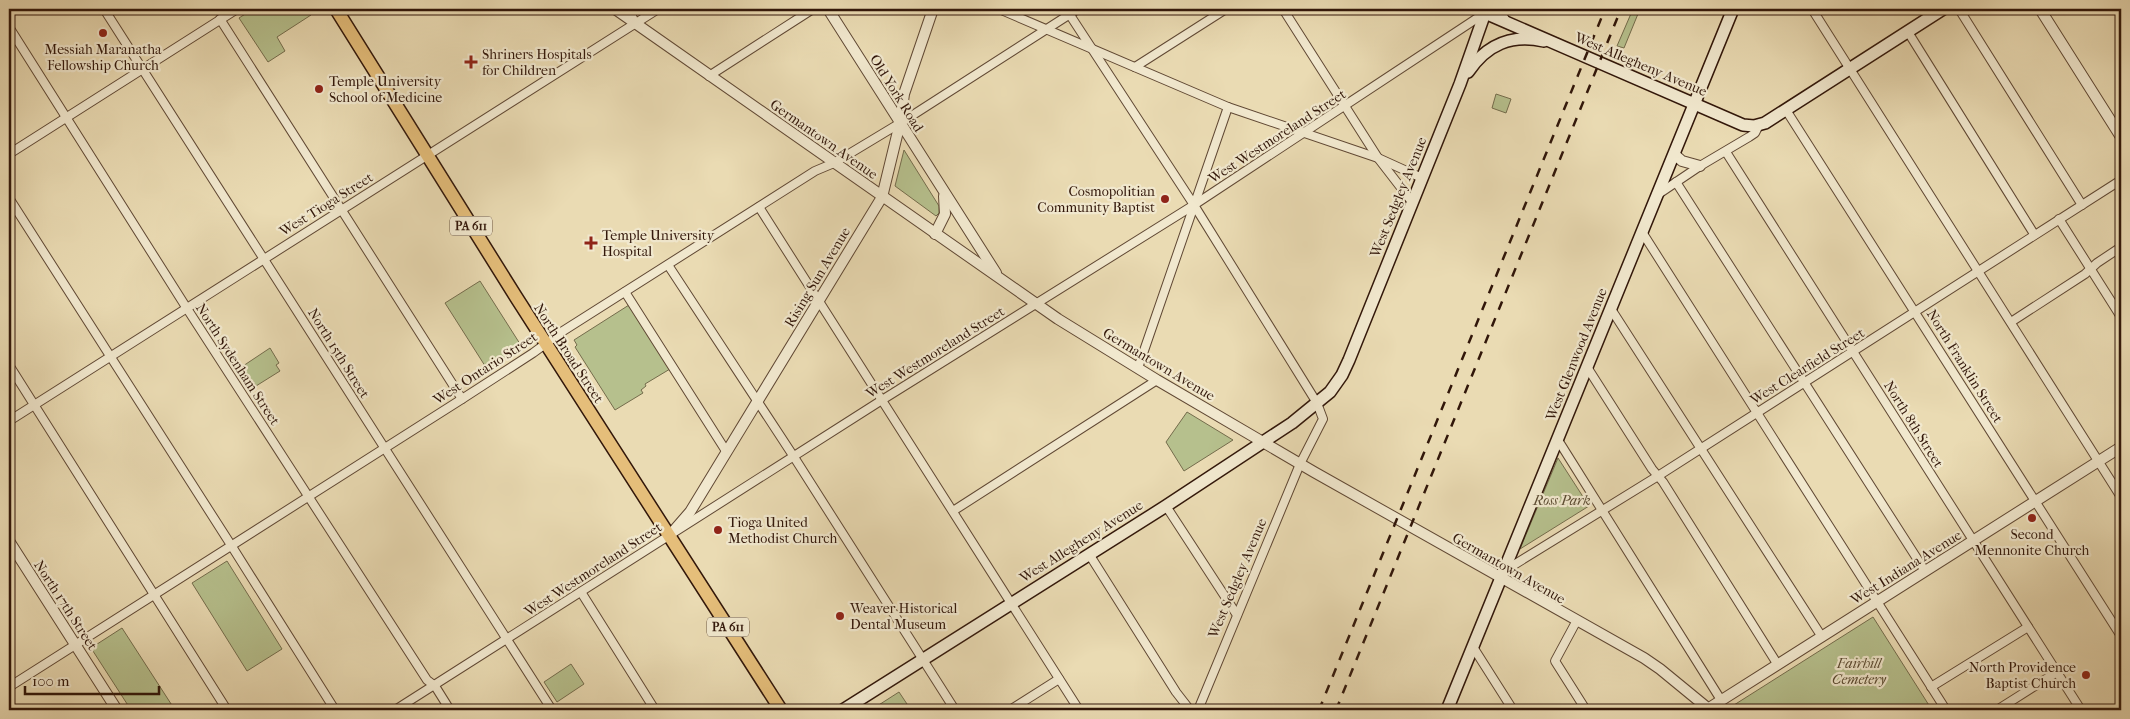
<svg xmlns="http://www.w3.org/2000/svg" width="2130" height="719" viewBox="0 0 2130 719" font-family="'IM FELL French Canon',serif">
<rect width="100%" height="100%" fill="#eadbb3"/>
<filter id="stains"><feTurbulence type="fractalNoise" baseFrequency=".004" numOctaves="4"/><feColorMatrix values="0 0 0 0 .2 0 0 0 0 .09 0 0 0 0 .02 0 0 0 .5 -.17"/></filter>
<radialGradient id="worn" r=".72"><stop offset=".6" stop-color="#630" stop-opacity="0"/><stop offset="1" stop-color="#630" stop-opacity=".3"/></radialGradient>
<g fill="#b6c08d" stroke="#746c4c">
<path d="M253 9H307L311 15 277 37 285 51 268 62 239 18Z"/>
<path d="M1633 9H1640L1624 48 1617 46Z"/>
<path d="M1496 94 1511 99 1506 113 1492 108Z"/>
<path d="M904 150 939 206V213L936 216 895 186Z"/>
<path d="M480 281 522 347 487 369 445 303Z"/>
<path d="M629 305 670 369 645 384 646 386 641 390 643 393 615 410 575 347 577 345 574 340Z"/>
<path d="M270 348 279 363 276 365 280 371 256 386 252 380 249 382 240 368Z"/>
<path d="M1187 412 1233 440 1184 471 1166 442Z"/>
<path d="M1558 458 1589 506 1520 549Z"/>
<path d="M227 561 282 649 247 671 192 583Z"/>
<path d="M1873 617 1932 710H1737L1734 705Z"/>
<path d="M122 628 175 710H131L91 648Z"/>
<path d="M571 664 584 684 557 702 544 682Z"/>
<path d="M899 692 911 710H876L874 708Z"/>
</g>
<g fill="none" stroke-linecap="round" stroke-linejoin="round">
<g stroke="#604834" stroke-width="10">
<g id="minor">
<path d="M104 9 552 710"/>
<path d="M629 9 635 23"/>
<path d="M999 9 1228 107 1378 158 1422 178"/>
<path d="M1066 9 1194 205 1317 403 1323 419 1300 464 1198 710"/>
<path d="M1283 9 1378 158 1412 202"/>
<path d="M1499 9 1506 21"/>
<path d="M1812 9 2121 497"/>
<path d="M1959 9 2082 205"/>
<path d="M220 19 462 399"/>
<path d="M9 27 186 307 427 680 435 686 450 710"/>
<path d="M1908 32 2034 234"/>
<path d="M1135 67 1226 9"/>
<path d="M709 76 813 9"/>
<path d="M1786 110 2121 636"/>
<path d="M1726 152 2081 710"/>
<path d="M9 154 237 9"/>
<path d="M1676 182 1925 571"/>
<path d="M1657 195 1700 166 1749 137 1755 133 1759 125"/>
<path d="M9 198 231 545 335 710"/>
<path d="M759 207 1079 710"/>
<path d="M2059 219 2121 317"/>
<path d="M1642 232 1946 710"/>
<path d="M668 265 794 457 955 710"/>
<path d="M625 292 726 451"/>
<path d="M1611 309 1822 637"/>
<path d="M2011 322 2085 274 2097 263 2121 247"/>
<path d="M9 365 227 710"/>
<path d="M1587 367 1652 469 1663 482 1778 665"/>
<path d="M1138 368 1228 107"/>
<path d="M9 421 658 9"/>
<path d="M1558 440 1721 700"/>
<path d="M1166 506 1237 615"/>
<path d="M953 511 1157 380"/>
<path d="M1089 554 1176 692 1190 710"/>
<path d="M1504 571 1658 476 2121 180"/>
<path d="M581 592 655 710"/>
<path d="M1576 622 1555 661 1586 710"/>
<path d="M1473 647 1513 710"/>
<path d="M9 687 462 399 533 353 563 331 815 171 834 163 902 122 1078 9"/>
<path d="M1931 687 2028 627"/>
<path d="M395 710 882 400 1194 205 1485 13"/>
<path d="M1010 710 1059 679"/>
<path d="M1997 710 2057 672"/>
</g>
</g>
<g stroke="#604834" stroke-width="12">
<g id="tertiary">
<path d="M615 9 1058 319 1157 380 1314 472 1644 658 1660 669 1710 710"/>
<path d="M828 9 996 273"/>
<path d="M2040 9 2121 137"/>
<path d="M1674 154 1682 161 1700 166"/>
<path d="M935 234 945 214 944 196"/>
<path d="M670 535 690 512 882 197 900 123 904 94 933 9"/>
<path d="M9 541 117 710"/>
<path d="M1706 710 2121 447"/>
</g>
</g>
<g stroke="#32170a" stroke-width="14">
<g id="secondary">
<path d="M1468 72C1487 44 1511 34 1544 41"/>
<path d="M843 710 1166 506 1292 423 1330 392 1342 375 1349 360 1460 84 1485 13 1743 125 1754 126 1765 123 1943 9"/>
<path d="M1447 710 1733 9"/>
</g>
</g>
<g stroke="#32170a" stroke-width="15">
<path id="primary" d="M336 9 516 297 781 710"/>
</g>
<use href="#minor" stroke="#f1e8ce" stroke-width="8"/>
<use href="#tertiary" stroke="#f1e8ce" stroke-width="10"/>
<use href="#secondary" stroke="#f1e8ce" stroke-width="11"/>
<use href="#primary" stroke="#e5be7a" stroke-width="12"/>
<g stroke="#32170a" stroke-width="2.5" stroke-dasharray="9 9" stroke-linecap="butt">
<path d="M1319 710 1605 9"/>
<path d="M1336 710 1621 9"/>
</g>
</g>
<g fill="#8f2418" stroke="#f1e8ce" stroke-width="2">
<circle cx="103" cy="33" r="5"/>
<path d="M468.5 54.5h5v5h5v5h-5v5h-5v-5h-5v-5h5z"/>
<circle cx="319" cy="89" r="5"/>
<circle cx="1165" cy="199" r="5"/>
<path d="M588.5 235.5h5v5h5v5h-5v5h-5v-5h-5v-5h5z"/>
<circle cx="2032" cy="518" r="5"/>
<circle cx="718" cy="530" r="5"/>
<circle cx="840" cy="616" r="5"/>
<circle cx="2086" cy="675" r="5"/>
</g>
<g text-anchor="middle" stroke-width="4.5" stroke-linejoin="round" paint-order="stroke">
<g fill="#f1e8ce" stroke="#6b5645" stroke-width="1">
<rect x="450" y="216.5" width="42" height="19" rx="4"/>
<rect x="707" y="617.5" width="42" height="19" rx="4"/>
</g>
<g font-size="12" font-weight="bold" fill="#32170a">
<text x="471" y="230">PA 611</text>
<text x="728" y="631">PA 611</text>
</g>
<g font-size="14" fill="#32170a" stroke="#f1e8ce" text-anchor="start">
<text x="103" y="54" text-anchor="middle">Messiah Maranatha<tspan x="103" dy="16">Fellowship Church</tspan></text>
<text x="482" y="59">Shriners Hospitals<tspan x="482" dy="16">for Children</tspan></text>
<text x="329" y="86">Temple University<tspan x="329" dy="16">School of Medicine</tspan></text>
<text x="1155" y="196" text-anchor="end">Cosmopolitian<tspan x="1155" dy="16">Community Baptist</tspan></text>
<text x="602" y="240">Temple University<tspan x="602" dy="16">Hospital</tspan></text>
<text x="728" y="527">Tioga United<tspan x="728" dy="16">Methodist Church</tspan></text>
<text x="2032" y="539" text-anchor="middle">Second<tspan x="2032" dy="16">Mennonite Church</tspan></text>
<text x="850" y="613">Weaver Historical<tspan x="850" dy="16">Dental Museum</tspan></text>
<text x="2076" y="672" text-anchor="end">North Providence<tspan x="2076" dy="16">Baptist Church</tspan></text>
</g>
<g font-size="14" fill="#32170a" stroke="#f1e8ce">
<text transform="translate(1641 64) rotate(23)" y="5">West Allegheny Avenue</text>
<text transform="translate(897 93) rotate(58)" y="5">Old York Road</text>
<text transform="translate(1277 136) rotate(-33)" y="5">West Westmoreland Street</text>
<text transform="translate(824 139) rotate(35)" y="5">Germantown Avenue</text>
<text transform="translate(1398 197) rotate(-68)" y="5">West Sedgley Avenue</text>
<text transform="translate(326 204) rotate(-32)" y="5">West Tioga Street</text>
<text transform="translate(817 277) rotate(-59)" y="5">Rising Sun Avenue</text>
<text transform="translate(935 352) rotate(-32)" y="5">West Westmoreland Street</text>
<text transform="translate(339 353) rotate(58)" y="5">North 15th Street</text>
<text transform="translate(569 353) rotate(57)" y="5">North Broad Street</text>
<text transform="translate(1576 354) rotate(-68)" y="5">West Glenwood Avenue</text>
<text transform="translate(238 364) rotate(57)" y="5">North Sydenham Street</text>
<text transform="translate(1159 364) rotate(31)" y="5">Germantown Avenue</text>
<text transform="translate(1807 366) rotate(-32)" y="5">West Clearfield Street</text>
<text transform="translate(1965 366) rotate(58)" y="5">North Franklin Street</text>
<text transform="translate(485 368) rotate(-33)" y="5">West Ontario Street</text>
<text transform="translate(1914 424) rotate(58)" y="5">North 8th Street</text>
<text transform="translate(1081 541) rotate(-32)" y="5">West Allegheny Avenue</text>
<text transform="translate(1906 567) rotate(-32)" y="5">West Indiana Avenue</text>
<text transform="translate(1509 568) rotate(30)" y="5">Germantown Avenue</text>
<text transform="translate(593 569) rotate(-33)" y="5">West Westmoreland Street</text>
<text transform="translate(1237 578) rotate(-67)" y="5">West Sedgley Avenue</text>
<text transform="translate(66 605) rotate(57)" y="5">North 17th Street</text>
</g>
<g font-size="14" font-style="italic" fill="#5a4a31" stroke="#f1e8ce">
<text x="1562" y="505">Ross Park</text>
<text x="1859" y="668">Fairhill<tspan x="1859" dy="16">Cemetery</tspan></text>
</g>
</g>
<rect width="2130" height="719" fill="none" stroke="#eadbb3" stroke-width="30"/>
<rect x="10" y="10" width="2110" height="699" fill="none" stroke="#32170a" stroke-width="2.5"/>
<rect x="15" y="15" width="2100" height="689" fill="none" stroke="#32170a"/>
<path d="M25 686v8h134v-8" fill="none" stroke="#32170a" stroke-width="2.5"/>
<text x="32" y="686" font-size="15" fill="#32170a" stroke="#f1e8ce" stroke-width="4" paint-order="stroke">100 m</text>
<rect width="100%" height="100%" filter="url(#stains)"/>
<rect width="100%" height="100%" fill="url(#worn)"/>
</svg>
